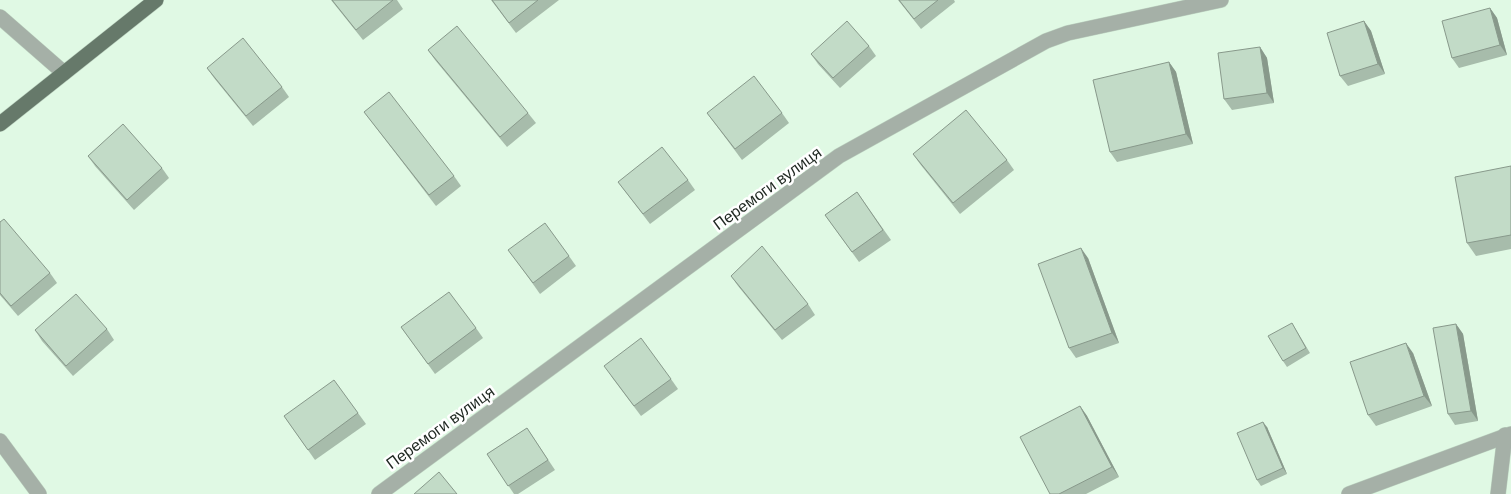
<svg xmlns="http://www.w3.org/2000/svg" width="1511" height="494" viewBox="0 0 1511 494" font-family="'DM Sans',sans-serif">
<rect width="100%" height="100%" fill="#e0f9e4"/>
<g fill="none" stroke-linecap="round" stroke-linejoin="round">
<g stroke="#bdd3c1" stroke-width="16">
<path id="lane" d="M0 17 64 73"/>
</g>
<g stroke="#bdd3c1" stroke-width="16">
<g id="street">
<path d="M0 441 39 494"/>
<path d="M379 494 839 156 1046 41 1068 33 1221 0"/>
<path d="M1349 494 1511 434"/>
<path d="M1498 494 1505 435"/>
</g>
</g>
<g stroke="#bdd3c1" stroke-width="16">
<path id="primary" d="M0 124 156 0"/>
</g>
<use href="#lane" stroke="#a5b0a7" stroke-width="15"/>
<use href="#street" stroke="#a5b0a7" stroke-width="15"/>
<use href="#primary" stroke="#66796a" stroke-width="15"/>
</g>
<g fill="#a7bcab">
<path d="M331 0H397L403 9 363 40Z"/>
<path d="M491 0H559L516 33Z"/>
<path d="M898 0H954L955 2 921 29Z"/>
<path d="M1490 8 1497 18 1507 55 1459 68 1452 58Z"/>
<path d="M1364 21 1371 31 1385 74 1348 86 1340 76Z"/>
<path d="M869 46 876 56 840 88 818 64 811 54Z"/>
<path d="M1260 47 1267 58 1274 103 1232 110 1224 99Z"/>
<path d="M428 50 528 113 536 123 507 147 435 60Z"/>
<path d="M1169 62 1176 72 1193 144 1117 162 1110 152Z"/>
<path d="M207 68 282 87 289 97 253 126 214 78Z"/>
<path d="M364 112 454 176 461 186 436 206Z"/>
<path d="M707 113H782L789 123 742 160Z"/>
<path d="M913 154 1007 160 1014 170 960 214 920 164Z"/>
<path d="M88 156 162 168 169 178 134 210 95 166Z"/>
<path d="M1511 166V249L1476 256 1467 243Z"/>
<path d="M688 180 695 190 650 224 618 182Z"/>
<path d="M857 192 891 240 859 262 825 215Z"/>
<path d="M0 222 50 273 57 283 18 316 0 295Z"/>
<path d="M569 256 576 266 540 294 516 260Z"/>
<path d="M1088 258 1119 343 1076 358 1069 348Z"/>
<path d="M731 276 808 304 815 315 782 340 738 286Z"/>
<path d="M1292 323 1310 353 1287 367 1283 361Z"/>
<path d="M1456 324 1463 334 1478 421 1455 425 1448 414Z"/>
<path d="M401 327 476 328 483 338 435 374Z"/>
<path d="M107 329 114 340 73 376 42 341 35 330Z"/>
<path d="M1413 353 1432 406 1376 426 1368 415Z"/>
<path d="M611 376 671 379 678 389 641 416Z"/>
<path d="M1080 406 1087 416 1119 477 1086 494H1050Z"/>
<path d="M358 413 366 424 315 460 284 416Z"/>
<path d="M1267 427 1287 474 1261 486 1257 480Z"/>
<path d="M527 428 555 470 518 494H514L487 454Z"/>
</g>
<g fill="#88998b">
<path d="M1490 8 1497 18 1507 55 1500 45Z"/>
<path d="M1364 21 1371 31 1385 74 1378 64Z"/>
<path d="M1260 47 1267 58 1274 103 1267 93Z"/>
<path d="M1169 62 1176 72 1193 144 1186 134Z"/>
<path d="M1081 248 1088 258 1119 343 1112 333Z"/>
<path d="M1456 324 1463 334 1478 421 1471 411Z"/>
<path d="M1406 343 1413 353 1432 406 1424 396Z"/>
<path d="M1080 406 1087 416 1119 477 1112 467Z"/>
<path d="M1263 422 1267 427 1287 474 1283 468Z"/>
</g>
<g fill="#c2dbc7" stroke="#88998b">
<path d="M332 0H393L356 30Z"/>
<path d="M492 0H538L509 23Z"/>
<path d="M899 0H938L914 19Z"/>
<path d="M1490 8 1500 45 1452 58 1442 21Z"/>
<path d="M847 21 869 46 833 78 811 54Z"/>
<path d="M1364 21 1378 64 1340 76 1327 33Z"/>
<path d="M457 26 528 113 500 137 428 50Z"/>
<path d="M243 38 282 87 246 116 207 68Z"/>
<path d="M1260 47 1267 93 1224 99 1218 53Z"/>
<path d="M1169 62 1186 134 1110 152 1093 80Z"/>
<path d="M754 76 782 113 735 149 707 113Z"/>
<path d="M389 92 454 176 429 195 364 112Z"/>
<path d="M966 110 1007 160 953 203 913 154Z"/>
<path d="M123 124 162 168 127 200 88 156Z"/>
<path d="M662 147 688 180 643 214 618 182Z"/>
<path d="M1511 166V235L1467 243 1455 177Z"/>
<path d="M857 192 883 230 852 252 825 215Z"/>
<path d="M4 219 50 273 11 306 0 293V222Z"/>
<path d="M545 223 569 256 533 283 508 250Z"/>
<path d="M762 246 808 304 775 330 731 276Z"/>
<path d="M1081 248 1112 333 1069 348 1038 264Z"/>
<path d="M449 292 476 328 428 364 401 327Z"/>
<path d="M76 294 107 329 66 366 35 330Z"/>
<path d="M1292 323 1306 348 1283 361 1268 336Z"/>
<path d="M1456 324 1471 411 1448 414 1433 328Z"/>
<path d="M641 338 671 379 634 406 604 366Z"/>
<path d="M1406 343 1424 396 1368 415 1350 362Z"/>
<path d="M334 380 358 413 308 450 284 416Z"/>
<path d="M1080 406 1112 467 1059 494H1050L1020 437Z"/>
<path d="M1263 422 1283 468 1257 480 1237 433Z"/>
<path d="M527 428 548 460 508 486 487 454Z"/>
<path d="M439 472 457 494H414Z"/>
</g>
<g text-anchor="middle" stroke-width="5" stroke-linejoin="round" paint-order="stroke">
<g font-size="16" fill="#1e2720" stroke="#fff">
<text transform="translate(767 188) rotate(-36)" y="6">Перемоги вулиця</text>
<text transform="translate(440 427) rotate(-36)" y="6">Перемоги вулиця</text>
</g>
</g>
</svg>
